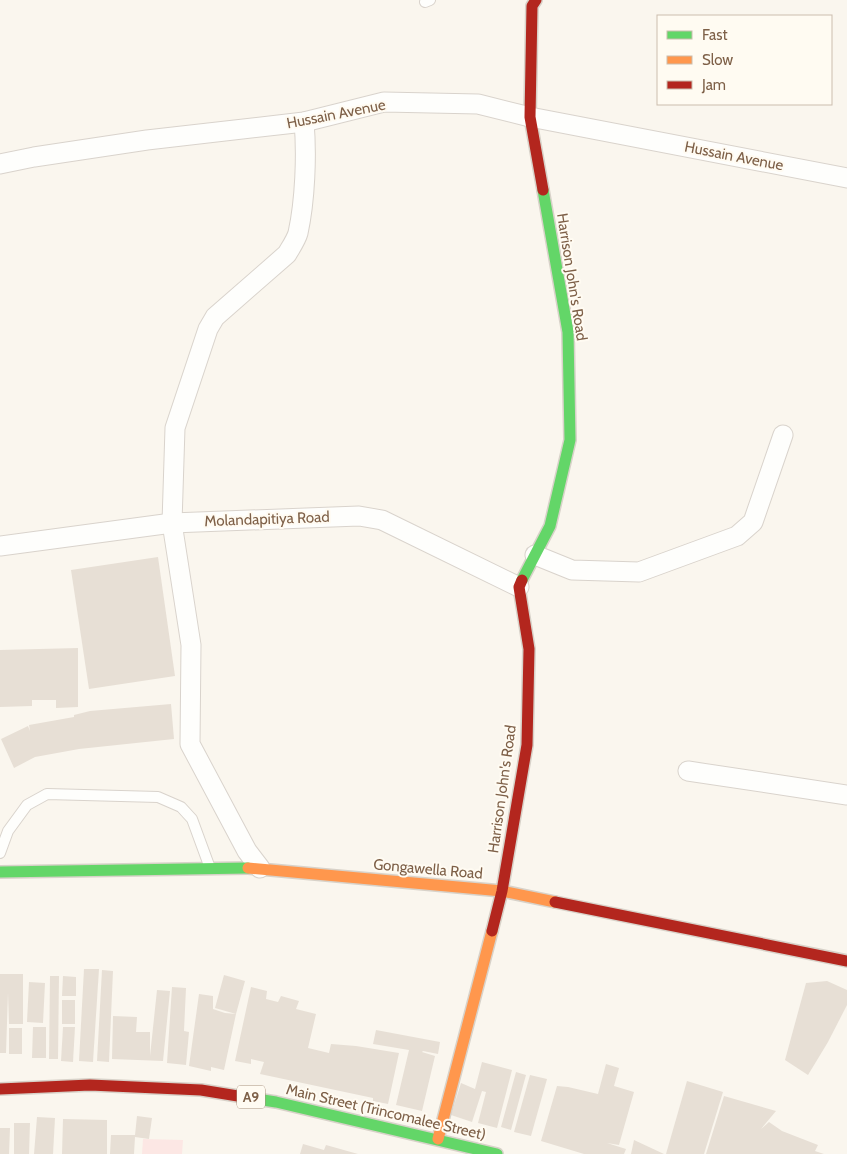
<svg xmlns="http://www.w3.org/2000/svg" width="847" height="1154" viewBox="0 0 847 1154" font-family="Cabin,sans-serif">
<rect width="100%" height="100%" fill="#faf6ee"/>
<path fill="#fce7e4" d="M143 1139 183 1140 182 1154H142Z"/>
<g fill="#e7dfd5">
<path d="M158 557 175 676 89 689 71 570Z"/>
<path d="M78 648V707L56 708V700H32V706L0 707V650Z"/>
<path d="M171 704 174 739 79 749 35 757 14 768 1 739 28 726 30 731 29 725 74 717V715L90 711Z"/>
<path d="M84 969H99L93 1062 79 1061Z"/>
<path d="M102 970 113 971 109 1062 97 1061Z"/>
<path d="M0 974H23V1024H9L8 993 6 1053H0Z"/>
<path d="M224 975 245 981 236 1014 224 1070 211 1067V1071L189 1066 199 994 213 996V1009L225 1013 236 1014 215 1008Z"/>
<path d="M50 976H59L58 1059H49Z"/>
<path d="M63 976 76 977V996H62Z"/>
<path d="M827 981 847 990V1005L828 1042 808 1075 785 1060 806 983Z"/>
<path d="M29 982 45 983 43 1023 27 1022Z"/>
<path d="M172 987 186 988 184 1031 189 1032 186 1065 167 1063Z"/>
<path d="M251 987 267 991 266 999 278 1002 281 996 299 1001 296 1009 316 1014 308 1048 329 1053 331 1044 356 1046 399 1053 388 1104 373 1101V1098L260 1074 264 1062 251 1059V1064L235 1061Z"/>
<path d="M157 990 170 991 163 1061 112 1059 113 1016 137 1017 136 1032H150V1056Z"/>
<rect x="62" y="1000" width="13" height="24"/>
<path d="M33 1027H46V1058H32Z"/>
<path d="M63 1027H75L73 1062 61 1061Z"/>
<rect x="9" y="1028" width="13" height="26"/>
<path d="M376 1030 440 1042 438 1054 423 1051 422 1052 435 1056 422 1111 396 1105 409 1050 373 1044Z"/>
<path d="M482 1062 512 1070 497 1128 478 1123 486 1092 482 1091 472 1122 451 1115 461 1083 475 1089Z"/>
<path d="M606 1064 619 1068 614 1086 634 1092 619 1145 607 1143 626 1149 624 1154H584L541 1141 557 1086 568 1087 598 1094Z"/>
<path d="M516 1072 526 1075 511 1130 501 1127Z"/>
<path d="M530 1075 547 1079 531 1136 514 1132Z"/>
<path d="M687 1081 723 1092 704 1154H666Z"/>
<path d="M724 1096 776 1111 761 1129 769 1122 782 1131 818 1145 815 1151 824 1154H706Z"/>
<path d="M137 1116 152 1118 149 1139 135 1137 134 1154H110L111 1135H135Z"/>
<path d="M37 1117 55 1118 53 1154H34Z"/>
<path d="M63 1119 107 1120V1154H62Z"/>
<path d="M14 1123H30L29 1154H14Z"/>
<path d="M0 1128H10L9 1154H0Z"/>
<path d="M634 1140 664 1154H631Z"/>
<path d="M303 1144 324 1150 326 1145 358 1154H300Z"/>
</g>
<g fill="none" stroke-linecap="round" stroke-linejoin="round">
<g stroke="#d9d3cc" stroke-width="12">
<g id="lane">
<path d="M425 2 430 0"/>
<path d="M0 853 8 831 27 805 47 794 158 797 181 807 192 819 210 868"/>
</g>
</g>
<g stroke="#d9d3cc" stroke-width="21">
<g id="street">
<path d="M0 164 34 157 147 140 304 122 384 102 478 104 530 117 847 178"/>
<path d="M0 546 172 523 359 516 382 520 519 587"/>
<path d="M535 555 572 570 639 572 737 536 753 522 783 435"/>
<path d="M688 771 847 795"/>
<path d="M260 868 247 851 190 744 191 645 172 523 175 428 208 329 215 317 287 254C291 247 296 240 298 233 305 201 307 155 304 122"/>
</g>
</g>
<g stroke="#d8d2c9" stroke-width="14">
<g id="fast">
<path d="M522 580 550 526 570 440 568 332 543 190"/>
<path d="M0 872 248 868"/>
<path d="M244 1097 276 1102 497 1154"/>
</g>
</g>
<g stroke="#d8d2c9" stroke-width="14">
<g id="slow">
<path d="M248 868 502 891 555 902"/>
<path d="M438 1139 492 931"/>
</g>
</g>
<g stroke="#d8d2c9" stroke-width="14">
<g id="jam">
<path d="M536 0 532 6 530 117 543 190"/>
<path d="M555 902 847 961"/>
<path d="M492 931 502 891 527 745 529 649 519 587 522 580"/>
<path d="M0 1089 90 1085 201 1090 244 1097"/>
</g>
</g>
<use href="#lane" stroke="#fefefc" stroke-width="10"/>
<use href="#street" stroke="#fefefc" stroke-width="19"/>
<use href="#fast" stroke="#63d668" stroke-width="11"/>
<use href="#slow" stroke="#ff974d" stroke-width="11"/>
<use href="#jam" stroke="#b3261e" stroke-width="11"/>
</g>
<g text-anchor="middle" stroke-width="4" stroke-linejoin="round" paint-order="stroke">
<rect fill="#fffbf2" stroke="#a58e7b" stroke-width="1" x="237" y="1085.5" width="28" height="23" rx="4"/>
<g font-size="14" font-weight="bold" fill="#7e6048">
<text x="251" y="1102">A9</text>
</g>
<g font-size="15" fill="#7e6048" stroke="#fffbf2">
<text transform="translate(336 114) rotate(-11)" y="5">Hussain Avenue</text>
<text transform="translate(734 156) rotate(11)" y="5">Hussain Avenue</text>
<text transform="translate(572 277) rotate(81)" y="5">Harrison John's Road</text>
<text transform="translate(267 519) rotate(-2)" y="5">Molandapitiya Road</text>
<text transform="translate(502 789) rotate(-82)" y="5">Harrison John's Road</text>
<text transform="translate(428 869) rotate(5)" y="5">Gongawella Road</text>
<text transform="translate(386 1112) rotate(13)" y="5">Main Street (Trincomalee Street)</text>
</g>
</g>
<rect x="657" y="15" width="175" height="90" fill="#fffbf2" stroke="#cbbdae"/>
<rect x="667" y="31" width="25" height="8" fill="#63d668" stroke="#cbbdae"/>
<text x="702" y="40" font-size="15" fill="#7e6048">Fast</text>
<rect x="667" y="56" width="25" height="8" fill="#ff974d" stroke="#cbbdae"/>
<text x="702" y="65" font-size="15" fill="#7e6048">Slow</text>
<rect x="667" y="81" width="25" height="8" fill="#b3261e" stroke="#cbbdae"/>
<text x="702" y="90" font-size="15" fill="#7e6048">Jam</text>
</svg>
